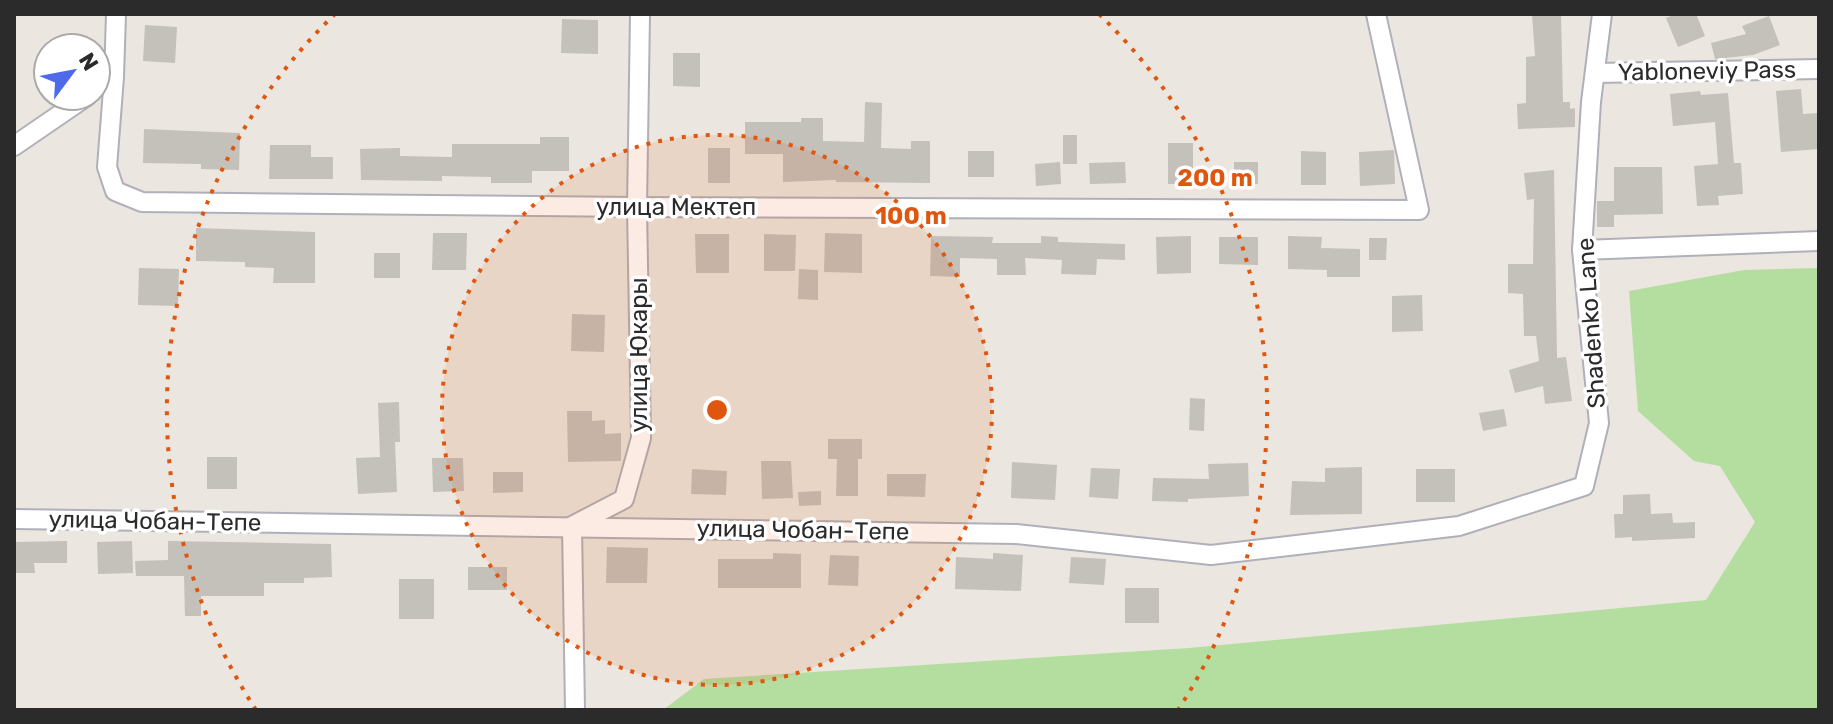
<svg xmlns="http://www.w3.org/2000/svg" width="1833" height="724" viewBox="0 0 1833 724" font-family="Rubik,sans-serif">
<rect width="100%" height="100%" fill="#ebe6df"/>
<path fill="#b4dda0" d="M1819 268V710H663L704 679 1189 648 1706 600 1755 522 1720 466 1694 461 1638 411 1629 291 1744 270Z"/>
<g fill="#c4c0ba">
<path d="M1532 14H1561L1563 102H1570V109L1575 108V127L1518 129 1517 104 1526 103V57L1535 56Z"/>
<path d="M1676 14H1696L1705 36 1678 47 1666 18Z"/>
<path d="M1769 16 1780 45 1753 55 1715 59 1711 43 1746 34 1742 26Z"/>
<path d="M562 19 598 20V54L561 53Z"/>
<path d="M145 25 177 27 175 63 143 61Z"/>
<path d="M673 53H700V87L673 86Z"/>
<path d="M1801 89 1803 114 1819 113V149L1781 152 1776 91Z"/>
<path d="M1700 91 1701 95 1728 93 1734 163H1741L1743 194 1718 196 1719 205 1697 206 1694 166 1718 164 1715 122 1673 126 1670 94Z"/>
<path d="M865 102 882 103 881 148 911 149V141H930V183L836 182V180L783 182V154H745V122H801V118H823V141L864 142Z"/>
<path d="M144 129 240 133 239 170 201 169V164L143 163Z"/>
<rect x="1063" y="135" width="14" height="29"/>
<path d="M540 137H569V171H532V183H491V177L442 176V181L361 180 360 149 400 148V156L452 157V144H540Z"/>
<rect x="1168" y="143" width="25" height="41"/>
<path d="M270 145H311V157H333V179H269Z"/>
<rect x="708" y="148" width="22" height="35"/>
<path d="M1394 150 1395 184 1360 186 1359 152Z"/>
<rect x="968" y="151" width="26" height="26"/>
<path d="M1301 151 1326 152V185H1301Z"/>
<path d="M1060 162 1061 184 1036 186 1035 164Z"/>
<path d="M1125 162 1126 183 1090 184 1089 163Z"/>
<rect x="1234" y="162" width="24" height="22"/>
<path d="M1614 167H1662L1663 214 1614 215V227H1597V201H1614Z"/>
<path d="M1554 170 1557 358 1566 357 1572 401 1545 404 1543 386 1515 393 1509 370 1539 361 1536 336H1524L1523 294 1508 293V264H1533L1534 199 1527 200 1524 173Z"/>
<path d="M196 228 315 232V283H273L274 268 245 267V262L196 261Z"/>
<path d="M433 233H467L466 270H432Z"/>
<path d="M825 233 862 234V273L824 272Z"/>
<path d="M695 234H729V273H696Z"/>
<path d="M764 234 796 235 795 271H764Z"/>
<path d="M931 236 993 237 992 243H1041V236L1058 237V242L1125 244V260L1097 259 1096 275 1061 274 1062 260 1025 258 1026 275H997V259L960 258V277L930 276Z"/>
<path d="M1191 236V273L1157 274 1156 237Z"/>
<path d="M1288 236 1322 237 1321 248 1360 249V277H1327V270L1288 269Z"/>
<path d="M1219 237H1258V265L1219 264Z"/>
<path d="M1369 238H1387L1386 260H1369Z"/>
<rect x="374" y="253" width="26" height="25"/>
<path d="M139 268 179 269 178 306 138 305Z"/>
<path d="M799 269 818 270V300L798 299Z"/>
<path d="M1422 295 1423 331 1392 332V296Z"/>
<path d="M572 314 605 315 604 352 571 351Z"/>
<path d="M1190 398 1205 399 1204 431 1189 430Z"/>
<path d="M399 402 400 442H395L397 492 358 494 356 458 380 457 378 403Z"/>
<path d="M1504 409 1507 426 1483 431 1479 413Z"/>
<path d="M567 411H592V421L605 420V434L621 433V461L568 462Z"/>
<path d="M828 439H862V459H858V496H836L837 459H828Z"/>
<rect x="207" y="457" width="30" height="32"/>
<path d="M432 458H463L464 491 433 492Z"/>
<path d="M761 461H791L793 498 762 499Z"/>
<path d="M1012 462 1057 465 1055 500 1011 498Z"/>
<path d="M1248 463 1249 496 1188 499V502L1152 501 1153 478 1209 479 1208 464Z"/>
<path d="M1362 467V514L1290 515 1292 481 1325 482V468Z"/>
<path d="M1091 468 1120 469 1118 499 1089 497Z"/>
<path d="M692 469 727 471 726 495 691 494Z"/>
<rect x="1416" y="469" width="39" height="33"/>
<path d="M493 472H523V492L493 493Z"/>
<path d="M887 474H926L925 497 887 496Z"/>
<path d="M821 491V505L799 506 798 492Z"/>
<path d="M1650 494 1651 514 1672 513 1673 523 1695 522V538L1632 541V537L1615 538 1614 514H1623V495Z"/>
<path d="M67 541V563H34L35 573H14V542Z"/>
<path d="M132 541 133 573 98 574 97 542Z"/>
<path d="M168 541 331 544 332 577 304 578V583H264V596H201V616H185L184 576H136L135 561 168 560Z"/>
<path d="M607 547 648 548 647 583H606Z"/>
<path d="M773 553 801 554V588H718V559H773Z"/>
<path d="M993 553 1023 555 1021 591 955 589 956 557 993 559Z"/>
<path d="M830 555 859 556 858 586 828 585Z"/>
<path d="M1071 557 1106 559 1104 585 1069 583Z"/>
<rect x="468" y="567" width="39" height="23"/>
<rect x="399" y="579" width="35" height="40"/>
<rect x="1125" y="588" width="34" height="35"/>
</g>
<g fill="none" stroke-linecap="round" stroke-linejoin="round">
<g stroke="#afb0ba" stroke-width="22">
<g id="minor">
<path d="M116 14 114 77 107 167 115 191 142 202 637 207 1419 210 1376 14"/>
<path d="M1595 73 1819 69"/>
<path d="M14 146 87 96"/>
<path d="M1582 250 1819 241"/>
<path d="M14 519 1016 534 1211 555 1459 526 1584 486 1599 423 1582 250 1591 102 1602 14"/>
<path d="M575 710 572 526 624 499 641 438 637 207 640 14"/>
</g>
</g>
<use href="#minor" stroke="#fff" stroke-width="18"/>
</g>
<circle cx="717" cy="410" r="275" fill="#df570e" fill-opacity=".12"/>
<g fill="none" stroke="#df570e" stroke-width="4" stroke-dasharray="4 8">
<circle cx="717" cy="410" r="275"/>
<path d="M256 710A550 550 0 0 1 335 14M1099 14A550 550 0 0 1 1178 710"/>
</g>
<g text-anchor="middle" stroke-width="7" stroke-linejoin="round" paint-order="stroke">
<g font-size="24" fill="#2b2b2b" stroke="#fff">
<text transform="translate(1707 71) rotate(-1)" y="8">Yabloneviy Pass</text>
<text x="676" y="215">улица Мектеп</text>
<text transform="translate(1591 323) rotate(-94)" y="8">Shadenko Lane</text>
<text transform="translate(639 355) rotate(-90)" y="8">улица Юкары</text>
<text transform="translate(155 521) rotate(1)" y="8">улица Чобан-Тепе</text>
<text transform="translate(803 530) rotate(1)" y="8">улица Чобан-Тепе</text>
</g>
</g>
<circle cx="717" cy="410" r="12" fill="#df570e" stroke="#fff" stroke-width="4"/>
<g font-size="24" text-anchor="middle" font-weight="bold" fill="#df570e" stroke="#fff" stroke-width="7" stroke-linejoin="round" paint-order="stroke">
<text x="1215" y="186">200 m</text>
<text x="911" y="224">100 m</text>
</g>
<rect width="1833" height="724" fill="none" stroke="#2b2b2b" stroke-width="32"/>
<g transform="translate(72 72) rotate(58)"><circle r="38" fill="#ffffff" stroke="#aaaaaa" stroke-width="2"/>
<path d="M0-6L14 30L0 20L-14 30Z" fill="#4e69e9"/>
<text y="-12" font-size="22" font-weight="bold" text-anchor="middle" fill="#2b2b2b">N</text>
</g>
</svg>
